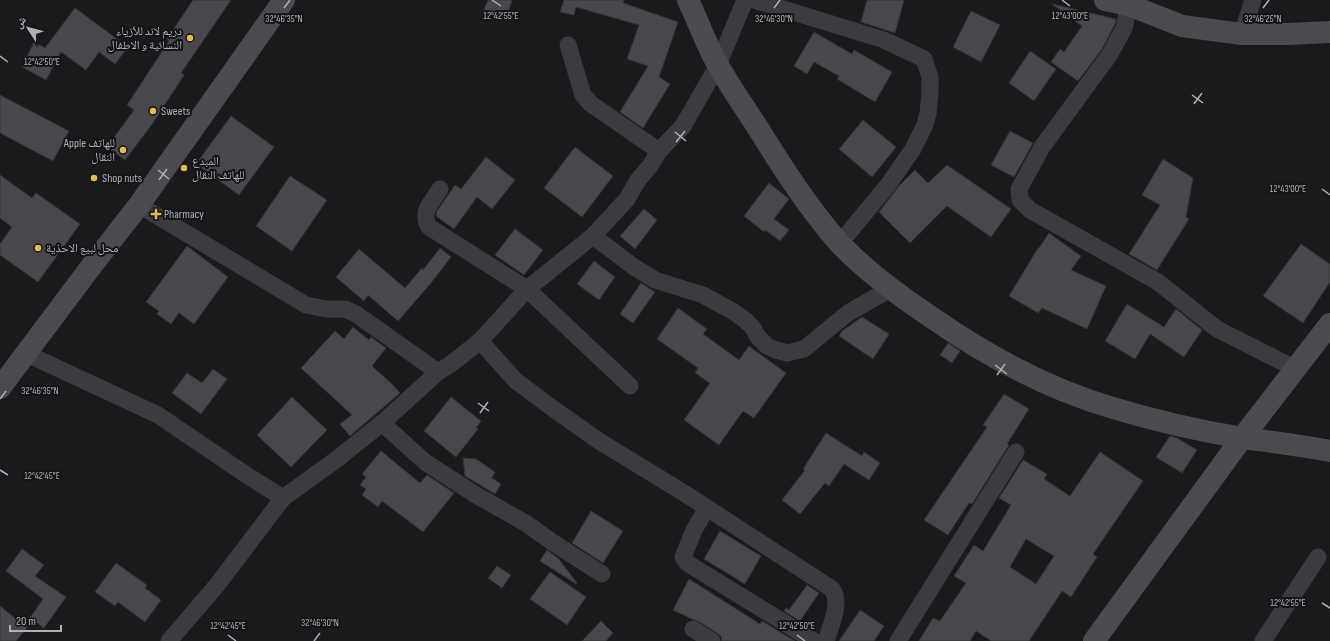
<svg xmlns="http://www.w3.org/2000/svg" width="1330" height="641" viewBox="0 0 1330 641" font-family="'Sofia Sans Condensed','Noto Naskh Arabic',sans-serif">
<rect width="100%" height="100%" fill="#1a1a1c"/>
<g fill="#47474c" stroke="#343438" fill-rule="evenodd">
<path d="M193 0H231L181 73 184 75 153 123 125 160 107 147 134 110 127 105 169 41 167 39Z"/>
<path d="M488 0H512L506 19 483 12Z"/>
<path d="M564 0H624L623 3 678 22 659 77 670 84 643 128 620 112 648 66 627 59 639 25 576 7 574 15 560 12Z"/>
<path d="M867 0H904L895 33 861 22Z"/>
<path d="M1052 4 1116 19 1115 24 1102 49 1078 81 1051 62 1060 49 1064 52 1082 26Z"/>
<path d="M75 8 128 47 115 64 99 52 86 70 61 52 46 80 22 67 34 42 45 48Z"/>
<path d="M971 11 1000 25 981 62 953 47Z"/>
<path d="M814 32 852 54 854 50 892 72 875 102 837 79 839 76 814 62 807 74 794 66Z"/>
<path d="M1030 51 1056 69 1034 101 1009 83Z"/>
<path d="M0 95 69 131 53 161 0 133Z"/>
<path d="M231 116 274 147 239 195 196 164Z"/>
<path d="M863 120 896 147 872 177 839 149Z"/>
<path d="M1010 131 1033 143 1014 177 991 165Z"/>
<path d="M575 147 613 176 582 217 544 188Z"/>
<path d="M486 157 515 180 492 209 477 197 454 229 436 216 437 211 455 185 461 189Z"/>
<path d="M1163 159 1193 178 1186 217 1189 219 1157 270 1129 254 1160 205 1142 195Z"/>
<path d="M947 165 1011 209 991 237 947 206 910 243 879 212 899 186 915 170 928 183Z"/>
<path d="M0 175 32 198 36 193 80 224 38 282 0 255V244L12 227 0 218Z"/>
<path d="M290 176 327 200 292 251 256 226Z"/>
<path d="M769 183 789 199 774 219 789 230 780 241 765 230 764 232 744 216Z"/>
<path d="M644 209 657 220 635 249 620 236Z"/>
<path d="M515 229 543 250 524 275 495 255Z"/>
<path d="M1049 233 1081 256 1071 270 1106 286 1087 329 1042 308 1038 313 1009 296 1038 248H1039Z"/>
<path d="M1301 244 1330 264V282L1303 323 1263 296Z"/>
<path d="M187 246 228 277 194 324 179 313 171 324 157 314 159 311 146 302Z"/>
<path d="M440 248 451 257 431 283 398 321 368 295 364 301 336 277 359 249 405 288 422 268 423 270Z"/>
<path d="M594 261 615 277 599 300 577 284Z"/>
<path d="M641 283 655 292 633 323 620 314Z"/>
<path d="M1127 304 1164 327 1176 309 1202 330 1184 357 1150 334 1135 359 1105 341Z"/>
<path d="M678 308 707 329 703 334 739 360 749 346 786 373 754 418 743 411 719 445 684 420 710 383 695 373 698 368 657 339Z"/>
<path d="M862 317 889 334 873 359 839 336 842 331Z"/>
<path d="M353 327 369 340 371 337 386 348 372 366 392 384 400 393 350 436 340 424 352 415 301 368 335 331 344 339Z"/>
<path d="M948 343 960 351 952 363 940 355Z"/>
<path d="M213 369 227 379 201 414 172 393 187 373 202 383Z"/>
<path d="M1004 394 1029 409 1007 444 1009 445 972 504 969 503 948 535 924 520 987 427 983 425Z"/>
<path d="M292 397 327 430 291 467 257 435Z"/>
<path d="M451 397 481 421 476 428 478 429 456 457 424 431Z"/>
<path d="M826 433 862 456 864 452 880 463 869 480 844 464 829 486 825 483 800 514 782 500 805 470 803 469Z"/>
<path d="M1170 436 1177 438 1197 450 1182 473 1156 457Z"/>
<path d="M381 451 420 483 427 475 454 493 423 532 382 501 378 507 362 495 366 489 360 485 366 477 362 474Z"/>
<path d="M1100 452 1143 481 1093 554 1097 557 1071 597 1062 591 1029 641H991L976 631 970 641H919L933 618 940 621 966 583 954 576 974 545 983 551 1011 505 999 498 1023 460 1047 474 1044 479 1070 496ZM1026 539 1054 556 1036 584 1010 567Z"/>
<path d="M463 458 476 459 495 472 492 478 501 484 495 494 465 476Z"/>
<path d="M591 511 623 531 603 563 572 543Z"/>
<path d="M720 531 761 556 745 584 704 559Z"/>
<path d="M22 549 44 565 35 576 66 597 44 628 30 618 43 599 6 571Z"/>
<path d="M547 550 558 558 577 583 576 584 540 561Z"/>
<path d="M116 563 147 585 145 588 161 600 145 622 118 602 115 606 95 592Z"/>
<path d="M497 566 511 575 502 588 488 578Z"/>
<path d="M550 572 586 597 567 625 530 599Z"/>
<path d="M689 579 760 624 762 621 795 641H722L721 636 717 633 698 621 692 619 673 610Z"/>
<path d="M807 585 819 593 800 621 784 611 786 608 789 610Z"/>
<path d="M0 606 27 628 16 641H0Z"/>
<path d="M860 610 884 626 874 641H839Z"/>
<path d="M601 621 613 633 606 641H582Z"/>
</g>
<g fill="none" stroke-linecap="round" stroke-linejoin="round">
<g stroke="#3b3c41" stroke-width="17">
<path d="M754 0 884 40 924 59 930 77V92L928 114 924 127 913 149 888 185 840 243"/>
<path d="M1129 5 1124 28 1110 54 1042 147 1019 189 1020 200 1030 210 1158 282 1217 329 1296 369"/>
<path d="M1242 34 1253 0"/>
<path d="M568 45 583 95 591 104 659 151"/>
<path d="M440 189C432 202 420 212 429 227L527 289 630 386"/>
<path d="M139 205 306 305 326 309H345L356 314 438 372"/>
<path d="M593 236 634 267 655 280 703 295 734 312 745 320 753 328 758 337 767 346 776 350 787 353 804 349 848 313 890 289"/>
<path d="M480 341 516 381 555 410 599 441 684 493 832 589C842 603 830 627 826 641"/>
<path d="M25 353 158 415 245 474 283 498"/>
<path d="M382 423 425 462 476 495 527 524 552 542 602 574"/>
<path d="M707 508 694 530 683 557 687 563 814 641"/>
<path d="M693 629 712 641"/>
<path d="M169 641 217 585 283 498 337 459 382 423 438 372 451 364 480 341 527 289 593 236 627 199 638 180 650 166 659 151 683 126 718 65 745 0"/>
<path d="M898 641 1016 452"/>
<path d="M1263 641 1318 557"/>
</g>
<g stroke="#494b50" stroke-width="22">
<path d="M688 0C698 21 706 44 718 65 729 85 743 105 756 125 781 165 808 208 840 244 867 272 898 295 931 317 987 356 1047 389 1113 408 1156 421 1200 431 1243 438 1272 442 1301 445 1330 451"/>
<path d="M1105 0 1129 5 1182 26 1242 34H1289L1330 32"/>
<path d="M0 388 93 264 139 205 284 0"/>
<path d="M1094 641 1242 438 1330 324"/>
</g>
</g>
<path fill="none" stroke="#aeb0ba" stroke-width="1.5" d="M492 0 501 6M1062 0 1070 6M284 8 290 0M774 8 780 0M1263 8 1269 0M0 56 8 62M1192 95 1203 103M1194 104 1202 93M675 132 686 141M676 142 685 131M158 170 169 179M159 180 167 169M1322 189 1330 195M995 365 1007 374M997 375 1005 364M0 399 6 391M478 403 489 411M480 413 488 402M0 470 8 475M1322 603 1330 608M228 635 236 641M797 635 805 641M314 641 320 633"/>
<g fill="#e3bc4b" stroke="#151517" stroke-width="1.5">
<circle cx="190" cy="38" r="4"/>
<circle cx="153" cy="111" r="4"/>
<circle cx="123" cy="150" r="4"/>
<circle cx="184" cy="168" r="4"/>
<circle cx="94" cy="178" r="4"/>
<path d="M154 208h4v4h4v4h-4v4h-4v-4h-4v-4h4z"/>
<circle cx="38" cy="248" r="4"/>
</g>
<g text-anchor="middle" stroke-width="4" stroke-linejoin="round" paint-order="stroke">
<g font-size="12" fill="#aeb0ba" stroke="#151517" text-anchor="start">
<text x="182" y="35" text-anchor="end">دريم لاند للأزياء<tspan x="182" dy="14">النسائية و الاطفال</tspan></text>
<text x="161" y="115">Sweets</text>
<text x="115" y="147" text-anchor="end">Apple للهاتف<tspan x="115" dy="14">النقال</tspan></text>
<text x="192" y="165">المبدع<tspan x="192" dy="14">للهاتف النقال</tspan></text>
<text x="102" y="182">Shop nuts</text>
<text x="164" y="218">Pharmacy</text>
<text x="46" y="252">محل لبيع الاحذية</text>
</g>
</g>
<g font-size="10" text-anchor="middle" fill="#aeb0ba" stroke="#151517" stroke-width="4" stroke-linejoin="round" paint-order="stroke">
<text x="501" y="19">12°42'55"E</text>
<text x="1070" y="19">12°43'00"E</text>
<text x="284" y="22">32°46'35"N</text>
<text x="774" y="22">32°46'30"N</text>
<text x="1263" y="22">32°46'25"N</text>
<text x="42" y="65">12°42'50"E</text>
<text x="1288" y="192">12°43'00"E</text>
<text x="40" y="394">32°46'35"N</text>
<text x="42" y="479">12°42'45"E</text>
<text x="1288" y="606">12°42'55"E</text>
<text x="320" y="626">32°46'30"N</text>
<text x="228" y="629">12°42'45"E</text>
<text x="797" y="629">12°42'50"E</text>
</g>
<g transform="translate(28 28) rotate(306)" stroke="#151517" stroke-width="3" paint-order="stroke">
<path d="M0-3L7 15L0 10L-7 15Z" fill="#aeb0ba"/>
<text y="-6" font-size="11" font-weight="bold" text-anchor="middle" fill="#aeb0ba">ش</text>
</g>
<path d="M10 625v6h51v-6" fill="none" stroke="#aeb0ba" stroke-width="2"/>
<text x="16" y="625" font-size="12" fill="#aeb0ba" stroke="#151517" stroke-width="3" paint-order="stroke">20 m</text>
</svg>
